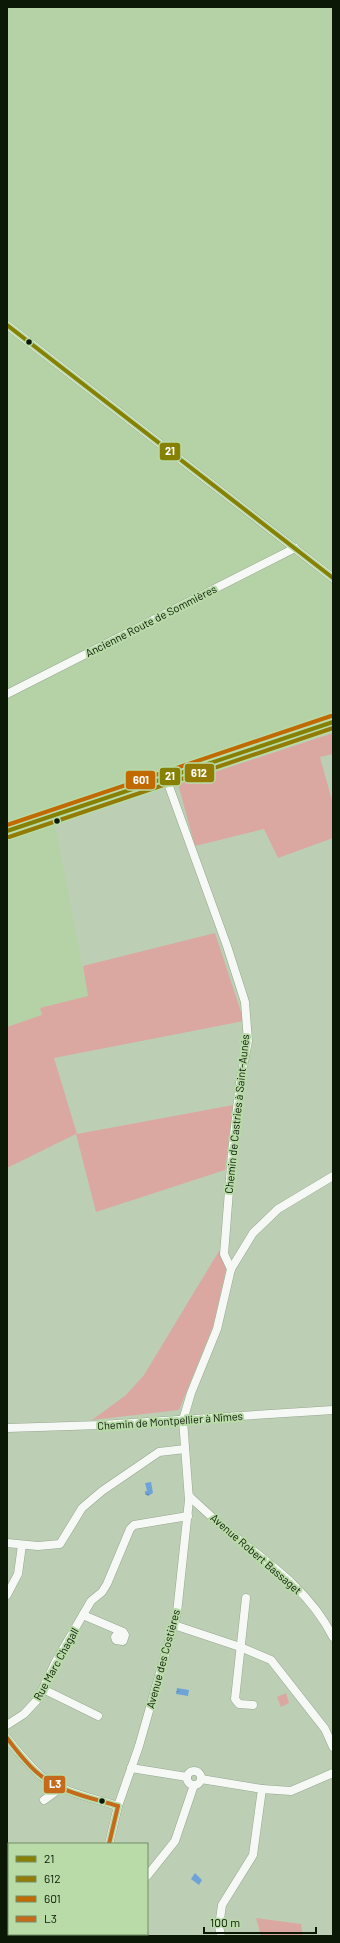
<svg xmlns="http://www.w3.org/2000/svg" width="340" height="1943" viewBox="0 0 340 1943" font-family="Barlow,sans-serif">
<defs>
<pattern id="water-ripples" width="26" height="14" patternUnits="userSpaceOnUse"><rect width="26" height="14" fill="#6ea3d7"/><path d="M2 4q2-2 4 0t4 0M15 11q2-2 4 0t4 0" fill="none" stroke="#5984ac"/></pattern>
</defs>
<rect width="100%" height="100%" fill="#bccfb4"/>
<path fill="#b4d2a6" d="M7 7H333V715L52 811 88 996 40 1008 42 1015 7 1027Z"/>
<g fill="#dba8a1">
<path d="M333 733V754L320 757 333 804V838L278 858 264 829 195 846 178 784Z"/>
<path d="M215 933 244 1021 54 1058 77 1134 233 1105 225 1170 96 1212 76 1134 7 1168V1027L42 1015 40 1008 88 996 83 966Z"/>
<path d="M219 1251 226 1269 213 1326 179 1410 92 1420 126 1395 144 1375Z"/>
<path d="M286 1693 289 1703 281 1707 277 1697Z"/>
<path d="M256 1918 301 1924 303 1936H261Z"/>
</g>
<g fill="url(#water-ripples)">
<path d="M151 1482 153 1493 148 1496 145 1494V1491H147L145 1483Z"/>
<path d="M177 1688 189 1690 188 1696 176 1694Z"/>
<path d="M195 1873 202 1880 199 1885 191 1879Z"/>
</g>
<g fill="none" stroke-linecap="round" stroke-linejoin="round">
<g stroke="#97a690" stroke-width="9">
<g id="minor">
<path d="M7 325 333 578"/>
<path d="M7 694 295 548"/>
<path d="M166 778 227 946 245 1002 248 1041 240 1082 232 1153 224 1254 231 1269"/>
<path d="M7 1428 101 1425 333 1410"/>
<path d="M189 1496C202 1508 216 1521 230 1533 269 1563 310 1591 333 1637"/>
<path d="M7 1543 38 1546 60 1544 82 1508 102 1491 159 1452 185 1449"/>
<path d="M7 1595 18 1574 22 1545"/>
<path d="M246 1598 235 1699 239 1704 253 1705"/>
<path d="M83 1615 123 1632 125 1635 123 1641 116 1640 115 1637 119 1632"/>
<path d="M174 1625 240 1647 271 1660 325 1729 333 1747"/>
<path d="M43 1689 98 1716"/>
<path d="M7 1725 24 1714 38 1699 56 1661 91 1601 102 1592 107 1584 130 1529 134 1525 188 1516"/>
<path d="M7 1738C17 1751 28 1764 40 1775 61 1792 93 1798 118 1806"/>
<path d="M131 1768 187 1777"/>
<circle cx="194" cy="1778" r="7"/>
<path d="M201 1779 262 1789 253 1855 222 1905 219 1926 221 1936"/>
<path d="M262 1789 291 1791 333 1773"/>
<path d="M44 1800 62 1787"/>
<path d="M109 1844 118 1806 139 1746 177 1613 189 1500 183 1420 191 1393 217 1329 231 1269 253 1233 278 1209 333 1176"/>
<path d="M147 1876 175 1841 194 1785"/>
<path d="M7 1884 9 1886"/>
<path d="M62 1934V1936"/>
<path d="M144 1934V1936"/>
<path d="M84 1936 85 1934"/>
</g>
</g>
<g stroke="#97a690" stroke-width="11">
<path id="major" d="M7 831 333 722"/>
</g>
<use href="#minor" stroke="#f5f8f4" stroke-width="8"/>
<use href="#major" stroke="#f5f8f4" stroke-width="10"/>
<g stroke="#b8dba8" stroke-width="7">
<g id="bus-1">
<path d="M7 325 333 578"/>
<path d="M7 831 333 722"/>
</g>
</g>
<g stroke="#b8dba8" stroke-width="7">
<path id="bus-2" d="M9 837 333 728"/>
</g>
<g stroke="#b8dba8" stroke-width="7">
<path id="bus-3" d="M7 825 331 716"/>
</g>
<g stroke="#b8dba8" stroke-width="7">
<g id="bus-4">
<path d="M7 1738C17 1751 27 1765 40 1775 62 1793 92 1798 118 1806"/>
<path d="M109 1844 118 1806"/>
</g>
</g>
<use href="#bus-1" stroke="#868003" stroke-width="4"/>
<use href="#bus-2" stroke="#927c05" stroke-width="4"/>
<use href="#bus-3" stroke="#c16a01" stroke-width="4"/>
<use href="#bus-4" stroke="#c56a1a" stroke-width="4"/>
</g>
<g fill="#0c1806" stroke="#b8dba8" stroke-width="1.5">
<circle cx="29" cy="342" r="3.5"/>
<circle cx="57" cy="821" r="3.5"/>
<circle cx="102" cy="1801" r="3.5"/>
</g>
<g text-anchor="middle" stroke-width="4" stroke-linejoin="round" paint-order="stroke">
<g font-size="11" fill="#0c1806" stroke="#b8dba8">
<text transform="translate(151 621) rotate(-27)" y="4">Ancienne Route de Sommières</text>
<text transform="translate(237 1114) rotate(-84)" y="4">Chemin de Castries à Saint-Aunés</text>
<text transform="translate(170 1421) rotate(-4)" y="4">Chemin de Montpellier à Nîmes</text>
<text transform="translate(256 1554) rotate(41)" y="4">Avenue Robert Bassaget</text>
<text transform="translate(163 1659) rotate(-75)" y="4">Avenue des Costières</text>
<text transform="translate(56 1664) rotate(-61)" y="4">Rue Marc Chagall</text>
</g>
</g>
<g stroke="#b8dba8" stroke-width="1.5">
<rect x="159" y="442" width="22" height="19" rx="4" fill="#868003"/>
<rect x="184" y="763" width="31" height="20" rx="4" fill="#927c05"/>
<rect x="159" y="767" width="22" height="19" rx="4" fill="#868003"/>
<rect x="125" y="770" width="31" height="20" rx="4" fill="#c16a01"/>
<rect x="43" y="1775" width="23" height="19" rx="4" fill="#c56a1a"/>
</g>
<g font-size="11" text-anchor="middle" font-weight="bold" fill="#fff">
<text x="170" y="455">21</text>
<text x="199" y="777">612</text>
<text x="170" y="780">21</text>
<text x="141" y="784">601</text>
<text x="55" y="1788">L3</text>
</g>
<rect width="340" height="1943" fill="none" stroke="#0c1806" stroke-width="16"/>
<rect x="8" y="1843" width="140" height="92" fill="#b8dba8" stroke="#738d67"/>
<rect x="16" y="1856" width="20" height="6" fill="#868003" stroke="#738d67"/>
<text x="44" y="1863" font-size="12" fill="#0c1806">21</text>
<rect x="16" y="1876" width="20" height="6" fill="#927c05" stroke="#738d67"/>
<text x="44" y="1883" font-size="12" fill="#0c1806">612</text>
<rect x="16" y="1896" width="20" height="6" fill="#c16a01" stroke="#738d67"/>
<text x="44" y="1903" font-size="12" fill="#0c1806">601</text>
<rect x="16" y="1916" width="20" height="6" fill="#c56a1a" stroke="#738d67"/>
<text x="44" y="1923" font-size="12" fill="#0c1806">L3</text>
<path d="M204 1927v6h112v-6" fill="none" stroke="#0c1806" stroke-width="2"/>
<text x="210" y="1927" font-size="12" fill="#0c1806" stroke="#b8dba8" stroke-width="3" paint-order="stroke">100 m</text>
</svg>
